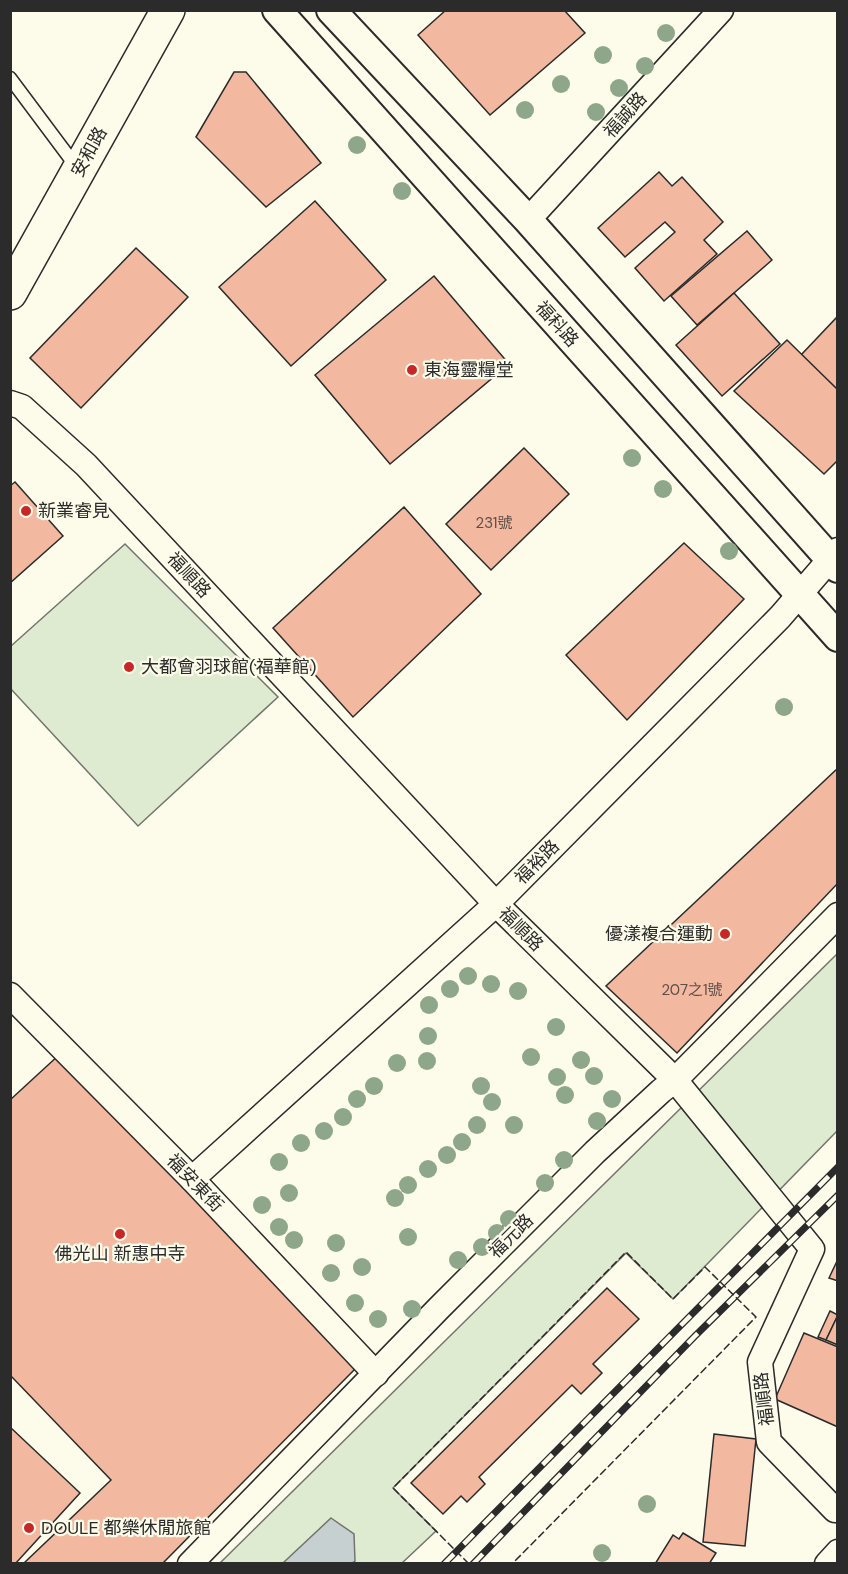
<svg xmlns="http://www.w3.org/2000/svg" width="848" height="1574" viewBox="0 0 848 1574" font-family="'DM Sans','Noto Sans TC',sans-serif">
<rect width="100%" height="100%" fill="#fdfbea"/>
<g fill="#deebd1" stroke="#74746e" stroke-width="1.5">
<path d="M125 544 278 697 138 826 10 688 11 646Z"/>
<path d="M837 954V1131L673 1299 626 1253 393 1488 436 1531 402 1563 219 1564Z"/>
</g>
<path fill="#c7d0d0" stroke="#74746e" stroke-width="1.5" d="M331 1518 354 1534 355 1561 352 1563H283Z"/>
<g fill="#f2b8a0" stroke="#2b2b2b" stroke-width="1.5">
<path d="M446 10H564L585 33 490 115 418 35Z"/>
<path d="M234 72H246L321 163 266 207 196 137Z"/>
<path d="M659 172 672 186 682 177 723 222 704 240 717 254 664 301 635 268 675 232 665 222 625 257 598 228Z"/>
<path d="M315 201 386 280 291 366 219 287Z"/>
<path d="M747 231 772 260 697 325 671 296Z"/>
<path d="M136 248 188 297 81 408 30 358Z"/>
<path d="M434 276 509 364 390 464 315 375Z"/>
<path d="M734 293 780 344 722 396 676 345Z"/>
<path d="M838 316V390L801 355Z"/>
<path d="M787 340 838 390V460L824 474 734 391Z"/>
<path d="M524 448 569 494 491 570 446 524Z"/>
<path d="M15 482 63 536 10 583V486Z"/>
<path d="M404 507 481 594 353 717 273 628Z"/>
<path d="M684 543 744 599 627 720 566 655Z"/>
<path d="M838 768V883L677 1053 606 986Z"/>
<path d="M60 1054 357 1367 162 1564H23L111 1480 10 1375V1100Z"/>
<path d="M838 1259V1281L829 1278Z"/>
<path d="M607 1288 639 1319 593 1364 602 1373 581 1394 572 1385 479 1477 485 1484 467 1502 461 1496 443 1514 411 1483Z"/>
<path d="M830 1311 838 1315 826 1340 818 1337Z"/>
<path d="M838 1315V1345L826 1340Z"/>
<path d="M804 1333 838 1347V1427L775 1399Z"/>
<path d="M10 1427 80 1493 15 1564H10Z"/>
<path d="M714 1434 756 1439 745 1546 703 1542Z"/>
<path d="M683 1533 716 1553 709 1564H655L673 1535 679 1539Z"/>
</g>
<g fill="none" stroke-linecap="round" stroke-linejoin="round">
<g stroke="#2b2b2b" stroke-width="15">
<path id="service" d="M10 78 78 169"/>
</g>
<g stroke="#2b2b2b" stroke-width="27">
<g id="minor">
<path d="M528 220 721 10"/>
<path d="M10 403 22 407 86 465 496 904 675 1080 812 1249 760 1362 769 1442 835 1510H838"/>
<path d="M10 995 192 1179 376 1374"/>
<path d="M192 1179 496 904 780 617 838 550"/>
<path d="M190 1564 439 1308 595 1152 661 1091 675 1080 838 915"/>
<path d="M827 1564 838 1552"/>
</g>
</g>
<g stroke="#2b2b2b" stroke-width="32">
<g id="tertiary">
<path d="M277 10 838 637"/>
<path d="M331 10 528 220 838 568"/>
</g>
</g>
<g stroke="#2b2b2b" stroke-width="36">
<path id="secondary" d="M10 293 168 10"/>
</g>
<use href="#service" stroke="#fdfbea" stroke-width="12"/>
<use href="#minor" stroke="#fdfbea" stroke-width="24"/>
<use href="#tertiary" stroke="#fdfbea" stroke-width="28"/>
<use href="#secondary" stroke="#fdfbea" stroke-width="33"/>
<g stroke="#2b2b2b" stroke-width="7">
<g id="rail">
<path d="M444 1564 838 1167"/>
<path d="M473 1564 695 1336 838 1195"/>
</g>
</g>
<use href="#rail" stroke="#fdfbea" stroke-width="4.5" stroke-dasharray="14" stroke-linecap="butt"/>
<path stroke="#2b2b2b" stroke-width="1.5" stroke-dasharray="8 3" stroke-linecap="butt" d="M469 1564 393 1488 626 1252 673 1299 705 1267 756 1317 512 1564"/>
</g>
<g fill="#8ea78a">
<circle cx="666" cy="33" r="9"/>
<circle cx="603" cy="55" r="9"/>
<circle cx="645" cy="66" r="9"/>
<circle cx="561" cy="84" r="9"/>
<circle cx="619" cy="88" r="9"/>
<circle cx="525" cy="110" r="9"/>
<circle cx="596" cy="112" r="9"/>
<circle cx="357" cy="145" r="9"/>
<circle cx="402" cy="191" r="9"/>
<circle cx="632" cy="458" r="9"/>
<circle cx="663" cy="489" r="9"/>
<circle cx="729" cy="551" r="9"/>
<circle cx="784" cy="707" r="9"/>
<circle cx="468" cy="976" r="9"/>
<circle cx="491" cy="984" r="9"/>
<circle cx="450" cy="989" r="9"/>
<circle cx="518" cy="991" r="9"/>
<circle cx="429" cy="1005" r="9"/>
<circle cx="556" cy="1027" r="9"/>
<circle cx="428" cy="1036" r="9"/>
<circle cx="531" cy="1057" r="9"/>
<circle cx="581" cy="1060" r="9"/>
<circle cx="427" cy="1061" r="9"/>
<circle cx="397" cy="1063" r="9"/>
<circle cx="594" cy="1076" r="9"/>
<circle cx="557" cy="1077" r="9"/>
<circle cx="374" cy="1086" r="9"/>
<circle cx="481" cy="1086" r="9"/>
<circle cx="565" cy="1095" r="9"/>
<circle cx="357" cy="1099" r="9"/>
<circle cx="612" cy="1099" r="9"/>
<circle cx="492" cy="1102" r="9"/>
<circle cx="343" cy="1117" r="9"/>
<circle cx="597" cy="1121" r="9"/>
<circle cx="477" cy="1125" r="9"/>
<circle cx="514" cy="1125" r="9"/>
<circle cx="324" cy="1131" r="9"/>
<circle cx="462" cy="1142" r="9"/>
<circle cx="301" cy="1143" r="9"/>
<circle cx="447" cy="1155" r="9"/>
<circle cx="564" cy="1160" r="9"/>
<circle cx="279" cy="1162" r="9"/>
<circle cx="428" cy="1169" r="9"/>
<circle cx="545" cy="1183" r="9"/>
<circle cx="408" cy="1185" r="9"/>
<circle cx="289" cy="1193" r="9"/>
<circle cx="395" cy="1198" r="9"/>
<circle cx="262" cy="1205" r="9"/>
<circle cx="509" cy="1219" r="9"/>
<circle cx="279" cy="1227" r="9"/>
<circle cx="497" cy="1233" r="9"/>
<circle cx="408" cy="1237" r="9"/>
<circle cx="294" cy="1240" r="9"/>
<circle cx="336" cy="1243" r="9"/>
<circle cx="482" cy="1247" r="9"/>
<circle cx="458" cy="1260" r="9"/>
<circle cx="362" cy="1267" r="9"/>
<circle cx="331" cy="1273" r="9"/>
<circle cx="355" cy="1303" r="9"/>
<circle cx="412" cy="1309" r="9"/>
<circle cx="378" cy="1319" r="9"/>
<circle cx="647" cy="1504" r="9"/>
<circle cx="602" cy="1553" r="9"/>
</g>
<g fill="#c62828" stroke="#fdfbea" stroke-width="2">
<circle cx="412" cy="370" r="6"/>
<circle cx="26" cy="511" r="6"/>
<circle cx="129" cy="667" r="6"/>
<circle cx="725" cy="934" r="6"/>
<circle cx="120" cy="1234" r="6"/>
<circle cx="29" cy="1528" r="6"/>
</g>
<g text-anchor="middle" stroke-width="4.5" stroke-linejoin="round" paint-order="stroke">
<g font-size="15" fill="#5d4e48">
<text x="494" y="528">231號</text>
<text x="692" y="995">207之1號</text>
</g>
<g font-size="18" fill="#2b2b2b" stroke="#fdfbea">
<text transform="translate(625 115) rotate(-48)" y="6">福誠路</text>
<text transform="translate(89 152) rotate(-61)" y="6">安和路</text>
<text transform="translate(557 324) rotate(48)" y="6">福科路</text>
<text transform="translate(189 575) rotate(47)" y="6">福順路</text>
<text transform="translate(537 862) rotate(-45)" y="6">福裕路</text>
<text transform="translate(521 929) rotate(45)" y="6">福順路</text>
<text transform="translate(195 1183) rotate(46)" y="6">福安東街</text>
<text transform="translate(511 1236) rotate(-45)" y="6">福元路</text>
<text transform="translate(764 1399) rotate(-97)" y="6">福順路</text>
</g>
<g font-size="18" fill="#2b2b2b" stroke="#fdfbea" text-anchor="start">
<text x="424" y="376">東海靈糧堂</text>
<text x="38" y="517">新業睿見</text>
<text x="141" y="673">大都會羽球館(福華館)</text>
<text x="713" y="940" text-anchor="end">優漾複合運動</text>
<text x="120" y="1260" text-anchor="middle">佛光山 新惠中寺</text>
<text x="41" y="1534">DOULE 都樂休閒旅館</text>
</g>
</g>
<rect width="848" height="1574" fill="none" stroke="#2b2b2b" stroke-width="24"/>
</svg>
